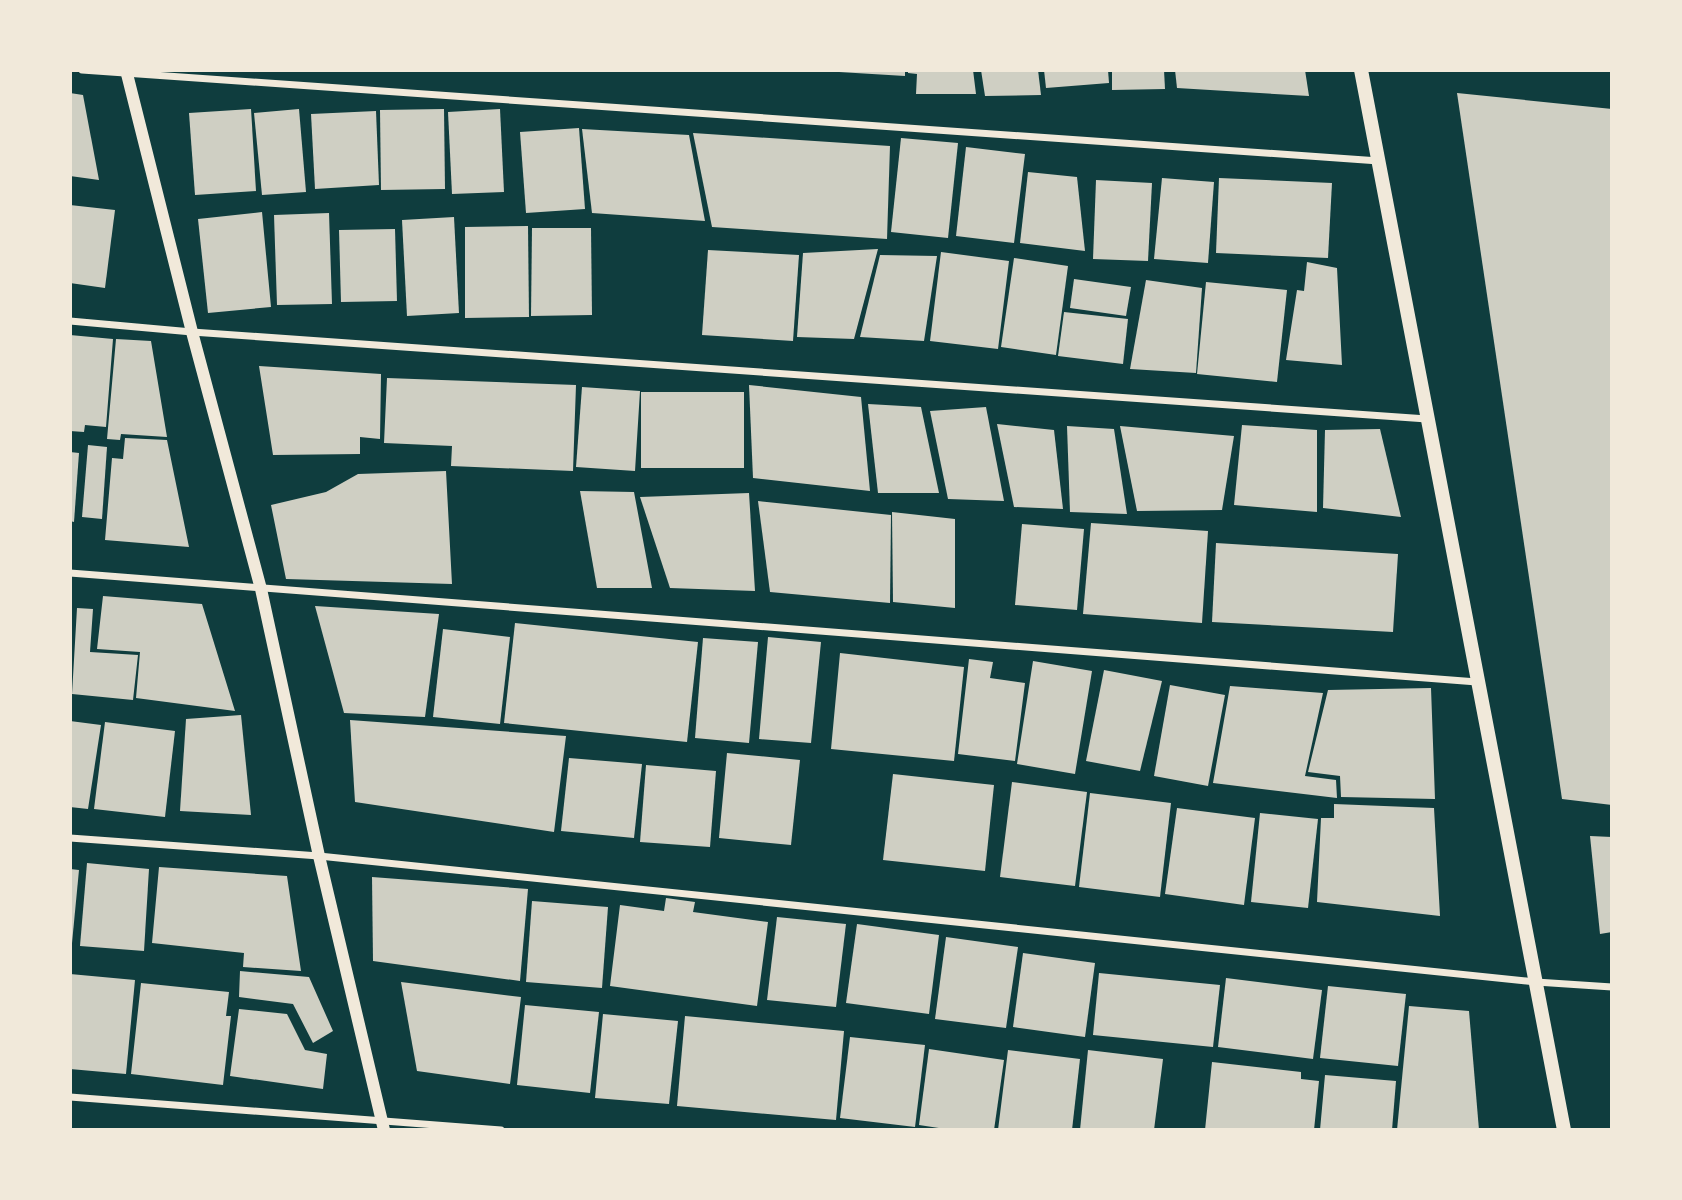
<svg xmlns="http://www.w3.org/2000/svg" width="1682" height="1200" viewBox="0 0 1682 1200" font-family="Roboto,sans-serif">
<rect width="100%" height="100%" fill="#0f3d3e"/>
<g fill="#cfcfc3">
<path d="M839 70H905V76L839 72Z"/>
<path d="M908 70H973L976 94H916L917 74 908 73Z"/>
<path d="M981 70H1038L1041 95 985 96Z"/>
<path d="M1044 70H1108L1109 83 1046 88Z"/>
<path d="M1112 70H1164L1165 89 1112 90Z"/>
<path d="M1175 70H1305L1309 96 1177 88Z"/>
<path d="M70 93 83 95 99 180 70 176Z"/>
<path d="M1457 93 1612 109V805L1562 799Z"/>
<path d="M251 109 256 191 195 195 189 113Z"/>
<path d="M299 109 306 192 262 195 254 113Z"/>
<path d="M444 109 445 189 381 190 380 110Z"/>
<path d="M500 109 504 192 452 194 448 112Z"/>
<path d="M376 111 379 185 315 189 311 114Z"/>
<path d="M579 128 585 209 526 213 520 132Z"/>
<path d="M582 129 689 135 705 221 592 213Z"/>
<path d="M693 133 890 146 887 239 712 227Z"/>
<path d="M901 138 958 143 948 238 891 232Z"/>
<path d="M966 147 1025 154 1014 243 956 236Z"/>
<path d="M1028 172 1077 177 1085 251 1020 243Z"/>
<path d="M1162 178 1214 182 1208 263 1154 259Z"/>
<path d="M1219 178 1332 183 1328 258 1216 253Z"/>
<path d="M1096 180 1152 183 1148 261 1093 259Z"/>
<path d="M70 205 115 210 105 288 70 283Z"/>
<path d="M262 212 271 307 208 313 198 219Z"/>
<path d="M329 213 332 304 277 305 274 215Z"/>
<path d="M454 217 459 313 407 316 402 220Z"/>
<path d="M528 226 529 317 465 318V227Z"/>
<path d="M532 228H591L592 315 531 316Z"/>
<path d="M395 229 397 301 341 302 339 230Z"/>
<path d="M878 249 854 339 797 337 803 253Z"/>
<path d="M708 250 799 255 793 341 702 335Z"/>
<path d="M941 252 1009 261 998 349 930 341Z"/>
<path d="M880 255 937 256 924 341 860 337Z"/>
<path d="M1014 258 1068 266 1056 355 1001 347Z"/>
<path d="M1307 262 1337 268 1342 365 1286 360 1297 290 1304 291Z"/>
<path d="M1074 279 1131 287 1126 316 1070 308Z"/>
<path d="M1146 280 1202 288 1196 373 1130 369Z"/>
<path d="M1206 282 1287 290 1277 382 1197 374Z"/>
<path d="M1064 312 1128 319 1123 364 1058 356Z"/>
<path d="M70 335 113 339 106 427 85 425 84 432 70 431Z"/>
<path d="M116 339 151 341 167 437 121 434 120 440 107 439Z"/>
<path d="M259 366 381 374 380 439 360 437V454L273 455Z"/>
<path d="M387 378 576 385 573 471 451 466 452 446 384 443Z"/>
<path d="M749 385 861 397 870 491 753 478Z"/>
<path d="M582 387 640 391 635 471 576 467Z"/>
<rect x="641" y="392" width="103" height="76"/>
<path d="M868 404 921 407 939 493H878Z"/>
<path d="M986 407 1004 501 948 499 930 411Z"/>
<path d="M997 424 1054 430 1063 509 1014 507Z"/>
<path d="M1242 425 1317 430V512L1234 505Z"/>
<path d="M1067 426 1114 429 1127 514 1070 512Z"/>
<path d="M1120 426 1234 436 1222 510 1137 511Z"/>
<path d="M1380 429 1401 517 1323 508 1325 430Z"/>
<path d="M125 438 167 440 189 547 105 540 112 458 123 459Z"/>
<path d="M88 445 107 447 102 519 82 517Z"/>
<path d="M70 452 79 453 74 522 70 521Z"/>
<path d="M446 471 452 584 286 579 271 505 326 492 358 474Z"/>
<path d="M580 491 634 492 652 588H597Z"/>
<path d="M749 493 755 591 670 588 640 497Z"/>
<path d="M758 501 891 515 890 603 770 592Z"/>
<path d="M892 512 955 519V608L893 602Z"/>
<path d="M1091 523 1208 531 1202 623 1083 614Z"/>
<path d="M1022 524 1084 529 1077 610 1015 605Z"/>
<path d="M1216 543 1398 554 1393 632 1212 622Z"/>
<path d="M103 596 202 604 235 711 136 698 140 652 97 649Z"/>
<path d="M315 606 439 614 425 717 344 713Z"/>
<path d="M77 608 93 609 90 652 138 655 133 700 72 694Z"/>
<path d="M515 623 698 642 687 742 504 723Z"/>
<path d="M443 629 510 637 500 724 433 717Z"/>
<path d="M768 637 821 642 811 743 759 739Z"/>
<path d="M703 638 758 642 749 743 695 738Z"/>
<path d="M840 653 964 667 954 761 831 749Z"/>
<path d="M969 659 993 662 990 678 1025 683 1015 761 958 754Z"/>
<path d="M1033 661 1092 671 1075 774 1017 764Z"/>
<path d="M1104 670 1162 681 1140 771 1086 761Z"/>
<path d="M1170 685 1225 695 1208 786 1154 776Z"/>
<path d="M1230 686 1323 693 1305 776 1336 780 1337 798 1213 783Z"/>
<path d="M1431 688 1435 799 1341 797 1340 776 1308 772 1328 690Z"/>
<path d="M241 715 251 815 180 811 186 719Z"/>
<path d="M350 720 566 736 554 832 355 802Z"/>
<path d="M70 721 101 725 88 809 70 807Z"/>
<path d="M105 722 175 731 165 817 94 809Z"/>
<path d="M727 753 800 760 791 845 719 838Z"/>
<path d="M569 758 642 764 634 838 561 831Z"/>
<path d="M646 765 716 771 710 847 640 842Z"/>
<path d="M893 774 994 785 985 871 883 860Z"/>
<path d="M1012 782 1087 792 1075 886 1000 877Z"/>
<path d="M1090 793 1171 803 1160 897 1079 887Z"/>
<path d="M1334 804 1434 808 1440 916 1317 902 1321 818H1334Z"/>
<path d="M1177 808 1255 818 1244 905 1165 894Z"/>
<path d="M1260 813 1318 819 1308 908 1251 902Z"/>
<path d="M1590 836 1612 837V932L1600 934Z"/>
<path d="M87 863 149 869 144 951 80 946Z"/>
<path d="M159 867 287 876 301 971 243 967 244 953 152 943Z"/>
<path d="M70 869 79 870 72 943H70Z"/>
<path d="M372 877 528 889 520 981 373 961Z"/>
<path d="M666 898 695 902 693 912 768 922 757 1006 610 986 620 905 664 911Z"/>
<path d="M532 901 608 907 602 988 526 982Z"/>
<path d="M777 917 846 924 836 1007 767 1000Z"/>
<path d="M857 924 939 935 929 1014 846 1003Z"/>
<path d="M946 937 1018 947 1006 1028 935 1019Z"/>
<path d="M1023 953 1095 963 1085 1037 1013 1027Z"/>
<path d="M240 971 309 977 333 1031 313 1043 293 1004 239 997Z"/>
<path d="M1099 973 1220 985 1213 1047 1093 1035Z"/>
<path d="M70 974 135 980 126 1074 70 1069Z"/>
<path d="M1226 978 1322 990 1313 1059 1218 1047Z"/>
<path d="M401 982 521 997 510 1084 417 1071Z"/>
<path d="M141 983 229 992 226 1016H231L223 1085 131 1074Z"/>
<path d="M1328 986 1406 994 1398 1066 1320 1058Z"/>
<path d="M525 1005 599 1012 590 1093 517 1085Z"/>
<path d="M1409 1006 1469 1011 1479 1130H1397Z"/>
<path d="M239 1009 287 1014 305 1050 327 1054 323 1089 230 1076Z"/>
<path d="M603 1014 678 1021 669 1104 595 1098Z"/>
<path d="M685 1016 844 1031 836 1120 677 1106Z"/>
<path d="M850 1037 925 1045 915 1127 840 1118Z"/>
<path d="M929 1049 1004 1060 994 1130H952L919 1125Z"/>
<path d="M1008 1050 1080 1059 1072 1130H998Z"/>
<path d="M1088 1050 1163 1059 1154 1130H1080Z"/>
<path d="M1212 1062 1301 1072V1079L1319 1081 1314 1130H1205Z"/>
<path d="M1325 1075 1396 1081 1392 1130H1320Z"/>
</g>
<g fill="none" stroke-linecap="round" stroke-linejoin="round">
<g stroke="#f1e9da" stroke-width="7">
<path d="M82 70 1379 161"/>
<path d="M70 321 192 332 1427 419"/>
<path d="M70 573 1477 682"/>
<path d="M70 838 319 856 1536 982 1612 987"/>
<path d="M70 1097 501 1130"/>
</g>
<path stroke="#f1e9da" stroke-width="12" d="M126 70 192 332 261 589 319 856 384 1130"/>
<path stroke="#f1e9da" stroke-width="14" d="M1361 70 1564 1130"/>
</g>
<rect width="1682" height="1200" fill="none" stroke="#f1e9da" stroke-width="144"/>
</svg>
